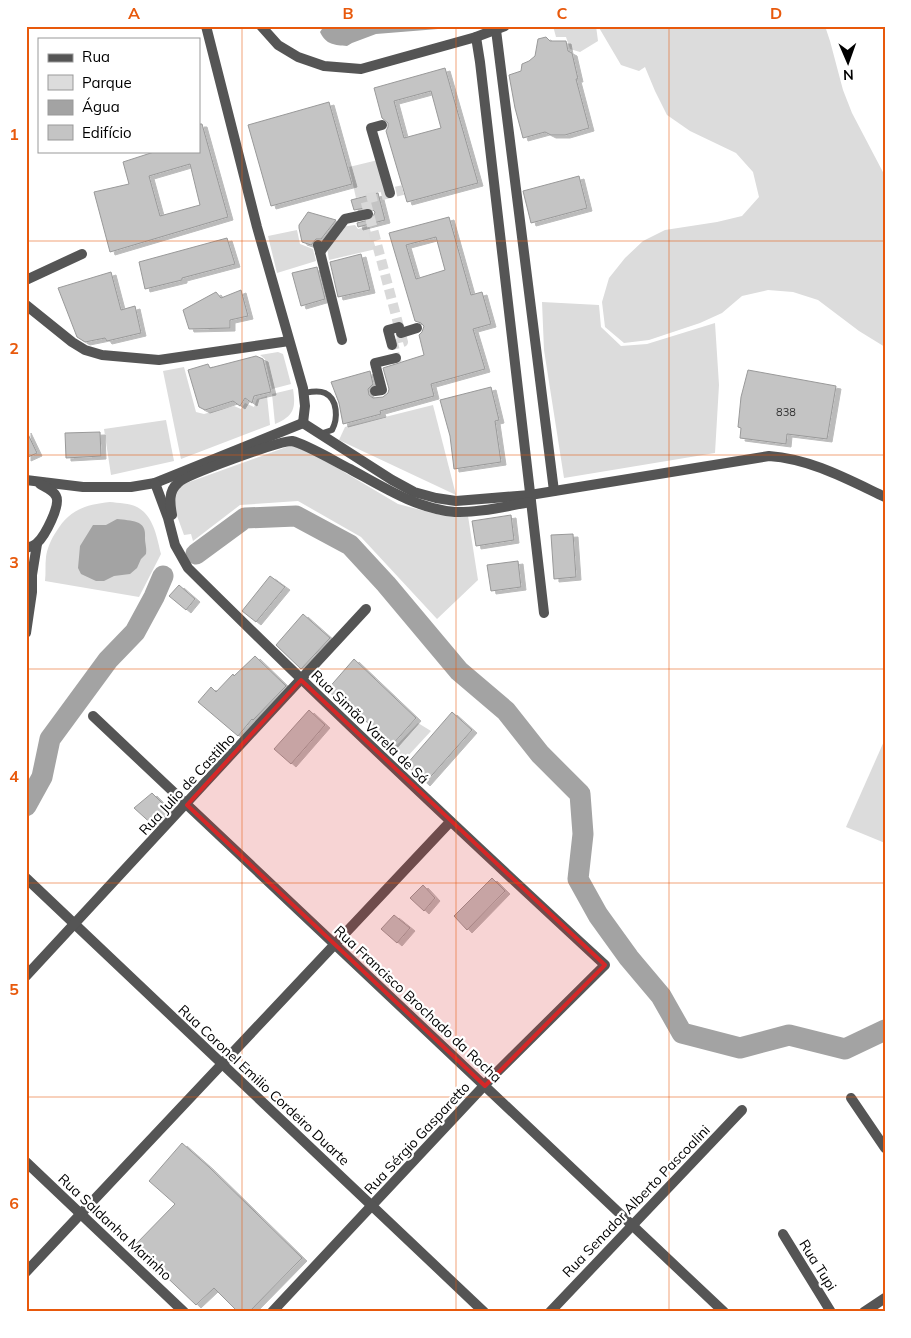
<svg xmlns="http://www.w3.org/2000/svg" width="911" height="1338" viewBox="0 0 911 1338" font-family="Mulish,sans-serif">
<defs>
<filter id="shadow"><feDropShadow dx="5" dy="3" stdDeviation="0" flood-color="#0004"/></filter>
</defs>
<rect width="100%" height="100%" fill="#fff"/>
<g fill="#dcdcdc">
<path d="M553 26H596L598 41 580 52 570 49 566 37H556Z"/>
<path d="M598 26H825L830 41 843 90 852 113 885 176V347L859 331 818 300 793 292 768 290 742 296 722 313 700 323 649 340 624 343 605 327 602 302 609 278 625 258 643 241 665 230 717 222 742 216 759 197 753 172 736 153 690 131 667 115 655 91 645 67 639 71 621 65Z"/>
<path d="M378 160 385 191 356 198 349 167Z"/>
<path d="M355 225 358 229 369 226 376 249 329 260 327 247 341 227Z"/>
<path d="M297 230 300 244 313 249 316 261 277 273 268 236Z"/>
<path d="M542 302 599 305 601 327 621 346 647 344 715 323 719 385 715 453 564 478 544 350Z"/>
<path d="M278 352 283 354 291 384 272 389 265 359 260 355Z"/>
<path d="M184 367 196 412 204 414 234 406 241 409 245 403 254 407 257 399 267 396 270 425 181 459 163 371Z"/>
<path d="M293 389C296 408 294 416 275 424L272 394Z"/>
<path d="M433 405 456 495 339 440 345 427Z"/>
<path d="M166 420 174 461 111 475 104 429Z"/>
<path d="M292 445 317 456 398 504 440 515 468 516 478 580 437 619 361 537 298 501 240 505 193 541 191 534 184 535 176 513 174 496 181 485Z"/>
<path d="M110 502C118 503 130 503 137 507 154 516 157 538 161 554L139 597 45 581C46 573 45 565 46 557 47 549 51 539 56 532 70 509 85 505 110 502Z"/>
<path d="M418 723 431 731 406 758 399 753 395 747Z"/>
<path d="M885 739V843L846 827Z"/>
</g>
<g fill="#a3a3a3">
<path d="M324 26H451L438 29 376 34 352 43 347 46C335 45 326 45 320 32Z"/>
<path d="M117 519C131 521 147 519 145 538 145 544 147 548 146 554L141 559 137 568 130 574 114 576 104 581H96L81 574 78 568 80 546 93 525H106Z"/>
</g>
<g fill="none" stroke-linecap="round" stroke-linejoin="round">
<g stroke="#a3a3a3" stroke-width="21">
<path d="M196 554 245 518 296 516 350 545 386 584 459 671 506 711 540 754 580 794 583 834 578 879 598 915 629 958 661 996 682 1033 740 1048 789 1035 845 1049 885 1030"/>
<path d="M26 806 42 777 50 739 108 660 135 632 154 597 163 576"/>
</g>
</g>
<g fill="#c4c4c4" stroke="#999" fill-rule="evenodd" filter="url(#shadow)">
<path d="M546 37 550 41H566L568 51 572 53 578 79H576L589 128 565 135H551L545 132 523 138 515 108 509 75 521 71 522 64 529 61 535 56 538 39Z"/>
<path d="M445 68 478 183 407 202 386 131 388 127V123L382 118 374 88ZM431 91 441 128 404 138 394 101Z"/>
<path d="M329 102 352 184 271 206 248 125Z"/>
<path d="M199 124H202L228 217 110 252 94 192 129 184 123 162 157 151H199ZM190 164 200 205 160 216 149 176Z"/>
<path d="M579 176 587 208 531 223 523 191Z"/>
<path d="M378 193 385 220 358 227 357 223 372 219 375 212 370 207 354 210 351 200Z"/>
<path d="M308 212 336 220 321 239H316L311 245 302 242 299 228V225Z"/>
<path d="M449 217 471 295 482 292 491 324 473 329 485 369 431 384 434 396 380 411 381 414 343 424 339 403 331 382 370 371 373 384 368 389 369 395 373 398 383 397 388 393 389 389 383 368 424 355 419 335 422 332 424 326 421 323 415 321 389 233ZM436 237 445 270 416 279 406 245Z"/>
<path d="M227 238 235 264 182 278V280L145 289 139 262Z"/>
<path d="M361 254 370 290 338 297 330 262Z"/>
<path d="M317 267 325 299 301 306 292 273Z"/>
<path d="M111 272 121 310 135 306 141 333 107 341 105 338 85 342 77 337 58 288Z"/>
<path d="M241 290 248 316 230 320V328L189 329 183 310 216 292 221 298Z"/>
<path d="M256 356 263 359 271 392 254 396 252 403 245 398 240 406 233 401 205 410 199 407 188 370 208 364 210 368Z"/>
<path d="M748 370 836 386 827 439 787 434 786 444 740 438 741 428 738 427 741 397Z"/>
<path d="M491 387 499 420 495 421 501 462 454 469 450 436 440 400Z"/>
<path d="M26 430 37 453 26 458Z"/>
<path d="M100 432 101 456 66 458 65 433Z"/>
<path d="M511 515 514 540 476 546 472 521Z"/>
<path d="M573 534 576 577 554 579 551 535Z"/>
<path d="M518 561 521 587 491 591 487 565Z"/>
<path d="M270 576 285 587 256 622 242 611Z"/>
<path d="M179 585 195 599 186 610 169 596Z"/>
<path d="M303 614 330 638 301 669 276 645Z"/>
<path d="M255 656 286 686 253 720 252 719 238 736 198 702 211 687 216 692 233 674 234 676Z"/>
<path d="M354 659 416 718 392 745 346 703 345 705 327 690Z"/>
<path d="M309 710 325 725 291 764 274 749Z"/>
<path d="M452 712 472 730 425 783 406 765Z"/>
<path d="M152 793 170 811 155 827 134 808Z"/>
<path d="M492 878 505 891 467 930 454 916Z"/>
<path d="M423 885 435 898 424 911 410 898Z"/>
<path d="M394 915 410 928 397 943 381 929Z"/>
<path d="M182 1143 209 1167 302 1258 249 1312H238L214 1288 196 1305 134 1246 175 1204 149 1181Z"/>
</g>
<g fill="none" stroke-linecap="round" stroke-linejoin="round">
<path stroke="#d9d9d9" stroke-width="10" stroke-dasharray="10 5" stroke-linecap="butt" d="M397 363 392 345 403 342 365 199 403 190"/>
<path stroke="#555" stroke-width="6" d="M304 393C310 392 318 390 325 393 338 399 338 419 332 430L320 434"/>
<g stroke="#555" stroke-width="10">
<path d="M206 26 257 227 303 388 305 406 303 423"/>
<path d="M261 26 278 45 298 57 324 66 361 69 476 37 505 26"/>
<path d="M496 30 554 491"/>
<path d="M476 37 480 62 544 613"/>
<path d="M382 125 371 128 390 193"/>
<path d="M318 245 320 252 345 219 368 214"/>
<path d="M320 252 342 340"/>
<path d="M26 280 82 254"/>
<path d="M26 305 72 342 85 350 102 355 159 360 289 341"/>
<path d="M401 333 417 328"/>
<path d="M392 345 388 330 399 327"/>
<path d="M375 391 382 390 375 363 396 358"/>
<path d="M303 423 392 480 414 492 436 498 456 501 530 495 769 456C811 459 847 479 885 497"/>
<path d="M26 480 83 487H131L155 483 303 423"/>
<path d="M155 483 168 518 175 545 188 568C324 703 464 835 605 965L495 1074 272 1312"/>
<path d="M172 515C170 504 168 491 178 483 185 475 282 440 292 441 306 444 336 462 350 469 383 487 417 509 455 512 480 513 506 506 531 502"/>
<path d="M26 548C30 547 34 546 37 543 45 536 61 505 56 496 53 490 45 487 40 484"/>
<path d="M26 633 32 592V575L37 544"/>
<path d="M93 716 724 1312"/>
<path d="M26 878 484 1312"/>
<path d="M26 976 366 609"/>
<path d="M851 1098 885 1148"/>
<path d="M26 1162 184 1312"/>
<path d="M783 1234 831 1312"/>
<path d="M26 1272 450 822"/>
<path d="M550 1312 742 1110"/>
<path d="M864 1312 885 1298"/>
</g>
</g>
<path fill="#d62828" fill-opacity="0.2" stroke="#d62828" stroke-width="4" stroke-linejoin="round" d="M301 680 605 965 485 1086 187 805Z"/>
<path fill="none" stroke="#e8590c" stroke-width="1" stroke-opacity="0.55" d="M242 26V1312M456 26V1312M669 26V1312M26 241H885M26 455H885M26 669H885M26 883H885M26 1097H885"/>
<g text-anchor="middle" stroke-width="4.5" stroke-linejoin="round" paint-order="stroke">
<g font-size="11" fill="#313131">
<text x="786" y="416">838</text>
</g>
<g font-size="14" fill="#000" stroke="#fff">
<text transform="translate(370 727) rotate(44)" y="5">Rua Simão Varela de Sá</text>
<text transform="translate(187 784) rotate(-47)" y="5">Rua Julio de Castilho</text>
<text transform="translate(418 1004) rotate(43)" y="5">Rua Francisco Brochado da Rocha</text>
<text transform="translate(264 1085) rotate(43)" y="5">Rua Coronel Emilio Cordeiro Duarte</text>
<text transform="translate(417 1138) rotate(-47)" y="5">Rua Sérgio Gasparetto</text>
<text transform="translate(636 1201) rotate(-46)" y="5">Rua Senador Alberto Pascoalini</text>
<text transform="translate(115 1227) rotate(43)" y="5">Rua Saldanha Marinho</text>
<text transform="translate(818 1265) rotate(58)" y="5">Rua Tupi</text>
</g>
</g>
<rect width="911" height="1338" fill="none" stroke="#ffffff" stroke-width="55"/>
<rect x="38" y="38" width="162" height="115" fill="#ffffff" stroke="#999999"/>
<rect x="48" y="54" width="25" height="8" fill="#555555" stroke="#999999"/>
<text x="82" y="62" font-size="15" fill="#000000">Rua</text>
<rect x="48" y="75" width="25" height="15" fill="#dcdcdc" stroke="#999999"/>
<text x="82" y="88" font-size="15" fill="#000000">Parque</text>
<rect x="48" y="100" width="25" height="15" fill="#a3a3a3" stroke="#999999"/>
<text x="82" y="112" font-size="15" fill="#000000">Água</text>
<rect x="48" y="125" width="25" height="15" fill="#c4c4c4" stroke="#999999"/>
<text x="82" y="138" font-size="15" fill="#000000">Edifício</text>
<g transform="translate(848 62) rotate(178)" stroke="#ffffff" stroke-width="4" paint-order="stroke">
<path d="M0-4L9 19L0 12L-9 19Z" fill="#000000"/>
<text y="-8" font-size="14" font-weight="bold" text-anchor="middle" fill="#000000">N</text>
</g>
<rect x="28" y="28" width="856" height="1282" fill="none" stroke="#e8590c" stroke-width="2"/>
<g font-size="16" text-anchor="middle" font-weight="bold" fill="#e8590c">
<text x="134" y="19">A</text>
<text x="348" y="19">B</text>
<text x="562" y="19">C</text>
<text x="776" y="19">D</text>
<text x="14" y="140">1</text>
<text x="14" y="354">2</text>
<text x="14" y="568">3</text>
<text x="14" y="782">4</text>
<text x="14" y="995">5</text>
<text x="14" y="1209">6</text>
</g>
</svg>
